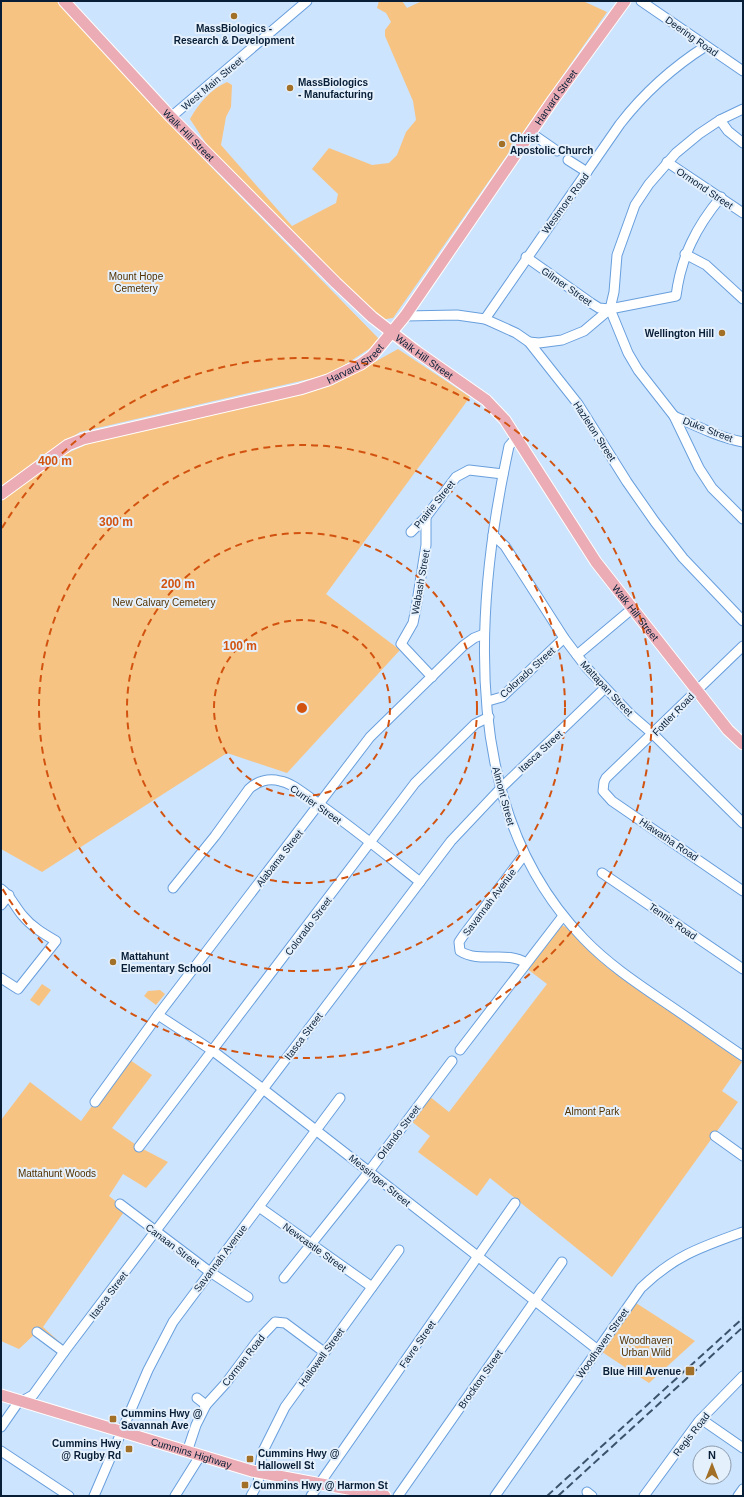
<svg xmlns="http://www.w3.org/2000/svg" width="744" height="1497" viewBox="0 0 744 1497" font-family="Arial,sans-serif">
<rect width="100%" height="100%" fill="#cde4fe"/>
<g fill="#f7c382">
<path d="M1 1H57L178 133 381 341 331 374 80 432 1 486Z"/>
<path d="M379 1H402L407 8 422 1H583L607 12 393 318 380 320 209 148 190 119C199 103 211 89 227 82L232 85 231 107 226 117 221 145 292 226 336 203 338 194 312 169 329 148 372 165 389 163 397 155 406 132 416 120 413 101 385 36V30L391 22 386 13 377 8Z"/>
<path d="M398 349 470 397 326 594 400 650 287 773 227 753 42 872 1 849V500L61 456 90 443 333 385Z"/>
<path d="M561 925 566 927 608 968 742 1062 722 1091 738 1102 612 1277 490 1178 477 1196 418 1152 430 1136 411 1121 429 1096 449 1112 547 984 526 968Z"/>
<path d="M42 984 51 990 39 1006 30 1000Z"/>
<path d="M160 990 165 994 156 1005 144 996 148 991Z"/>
<path d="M127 1058 152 1075 112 1128 139 1147 168 1162 146 1188 123 1174 109 1196 126 1209 43 1327 66 1348 37 1332 19 1349 1 1341V1120L30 1082 81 1121Z"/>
<path d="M636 1303 695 1341 649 1383 602 1352Z"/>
</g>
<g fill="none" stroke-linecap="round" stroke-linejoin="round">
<g stroke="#689fdd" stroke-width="11">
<g id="minor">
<path d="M641 1 743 71"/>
<path d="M743 109 720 120 699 134 676 153 649 184 635 205 617 255 614 292 610 309 628 353 638 370 674 416 699 468 712 488 743 519"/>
<path d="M171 117 307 1"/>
<path d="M720 120 728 131 743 143"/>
<path d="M531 133 557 151"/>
<path d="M568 160 587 172"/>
<path d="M667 162 743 213"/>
<path d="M685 254 706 265 743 299"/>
<path d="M526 257 591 303 599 308 610 309"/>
<path d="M405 316 457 315 485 319 516 333 529 342 578 404 627 482 655 522 683 558 743 621"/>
<path d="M485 319 620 124C644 93 673 67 706 46"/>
<path d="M529 342 539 343 562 340 584 331 610 309 676 296C681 257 696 227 721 197"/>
<path d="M674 416C696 426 718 437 743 442"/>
<path d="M516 438 509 446C474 607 459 811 584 939 607 963 635 982 663 1001 690 1019 716 1038 743 1056"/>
<path d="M426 517V545L416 608 413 623 401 644 432 677"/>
<path d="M411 532 426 517 456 477 469 470 503 474"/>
<path d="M493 535 505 546 564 638 586 667 631 715 653 734 743 823"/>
<path d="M743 646 606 778 604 782 603 791 612 801 743 891"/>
<path d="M577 655 633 608"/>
<path d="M488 701 502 697 564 638"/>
<path d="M524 855 463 936 459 942 460 951C480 964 506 950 526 963"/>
<path d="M602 873 743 969"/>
<path d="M173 888 215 836 249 789C257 781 269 778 280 781 292 783 303 793 312 799 350 825 385 854 420 882"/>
<path d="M1 889C11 896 15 907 23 916 32 927 44 934 56 941L18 989 1 978"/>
<path d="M1 905 9 895"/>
<path d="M158 1015 213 1051 263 1089 598 1350"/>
<path d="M460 1050 563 916"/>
<path d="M95 1102 158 1015 370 737 463 646 474 638 484 634"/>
<path d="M715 1136 743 1156"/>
<path d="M139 1147 415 783 475 724 489 717"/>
<path d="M120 1204 210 1272 248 1297"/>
<path d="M259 1207 372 1287"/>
<path d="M284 1278 364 1178 452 1061"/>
<path d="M37 1332 64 1352"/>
<path d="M197 1398 206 1405"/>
<path d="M701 1419 743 1448"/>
<path d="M1 1427 17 1404 33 1395 64 1352 451 841 501 788 605 688"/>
<path d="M1 1451 69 1496"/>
<path d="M187 1452 196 1425 206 1405 226 1383 258 1340 275 1322 285 1323 324 1352"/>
<path d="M587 1492 592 1496"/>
<path d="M94 1496 148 1370 173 1322 340 1098"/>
<path d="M175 1496 200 1456"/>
<path d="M251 1496 258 1483 262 1453 285 1407 399 1250"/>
<path d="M311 1496 515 1203"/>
<path d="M398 1496 562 1262"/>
<path d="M495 1496 641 1288C674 1256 701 1247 743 1232"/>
<path d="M644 1496 699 1421 743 1376"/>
<path d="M738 1496 743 1489"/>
</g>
</g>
<g stroke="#fff" stroke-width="13">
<g id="major">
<path id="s1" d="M64 1 171 117 336 283 372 317 416 351 486 400 505 420 596 562 728 730 743 744"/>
<path id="s2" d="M1 494 68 445 83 439 300 389 328 380 361 364 372 356 405 316 553 100 625 1"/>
<path id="s3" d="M1 1395 252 1471 385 1496"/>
</g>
</g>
<use href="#minor" stroke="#fff" stroke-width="9"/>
<use href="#major" stroke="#ebacb5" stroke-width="11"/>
<g stroke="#3c536c" stroke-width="2" stroke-dasharray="8 4" stroke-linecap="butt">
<path d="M547 1496 743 1318"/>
<path d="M558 1496 743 1327"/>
</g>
</g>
<g fill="none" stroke="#d25310" stroke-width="2" stroke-dasharray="7 5">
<circle cx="302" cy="708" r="88"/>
<circle cx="302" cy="708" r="175"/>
<circle cx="302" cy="708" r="263"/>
<path d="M2 528A350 350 0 1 1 2 888"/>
</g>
<g fill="#a27026" stroke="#e5f0fd" stroke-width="1.5">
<circle cx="234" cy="16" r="4"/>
<circle cx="290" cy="88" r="4"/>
<circle cx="502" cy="144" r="4"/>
<circle cx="722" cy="333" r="4"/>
<circle cx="113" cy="962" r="4"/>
<rect x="685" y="1366" width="10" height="10" rx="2"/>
<rect x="109" y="1415" width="8" height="8" rx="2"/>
<rect x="125" y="1445" width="8" height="8" rx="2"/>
<rect x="246" y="1455" width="8" height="8" rx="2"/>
<rect x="241" y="1481" width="8" height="8" rx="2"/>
</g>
<g text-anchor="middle" stroke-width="4" stroke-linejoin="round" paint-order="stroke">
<g font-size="10" font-weight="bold" fill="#071e36" stroke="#e5f0fd" text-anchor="start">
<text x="234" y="32" text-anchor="middle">MassBiologics -<tspan x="234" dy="12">Research &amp; Development</tspan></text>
<text x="298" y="86">MassBiologics<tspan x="298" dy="12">- Manufacturing</tspan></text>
<text x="510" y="142">Christ<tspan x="510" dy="12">Apostolic Church</tspan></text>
<text x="714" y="337" text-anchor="end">Wellington Hill</text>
<text x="121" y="960">Mattahunt<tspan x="121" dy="12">Elementary School</tspan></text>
<text x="681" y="1375" text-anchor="end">Blue Hill Avenue</text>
<text x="121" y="1417">Cummins Hwy @<tspan x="121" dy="12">Savannah Ave</tspan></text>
<text x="121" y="1447" text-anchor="end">Cummins Hwy<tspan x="121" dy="12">@ Rugby Rd</tspan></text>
<text x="258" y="1457">Cummins Hwy @<tspan x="258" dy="12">Hallowell St</tspan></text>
<text x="253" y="1489">Cummins Hwy @ Harmon St</text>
</g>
<g font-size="10" fill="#071e36" stroke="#e5f0fd">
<text transform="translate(692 36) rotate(35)" y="4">Deering Road</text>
<text transform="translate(212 83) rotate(-40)" y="4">West Main Street</text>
<text dy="4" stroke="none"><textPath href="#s2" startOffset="719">Harvard Street</textPath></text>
<text dy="4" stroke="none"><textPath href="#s1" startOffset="183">Walk Hill Street</textPath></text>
<text transform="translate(705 188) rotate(34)" y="4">Ormond Street</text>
<text transform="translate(565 203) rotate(-54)" y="4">Westmore Road</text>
<text transform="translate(567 286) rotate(35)" y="4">Gilmer Street</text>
<text dy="4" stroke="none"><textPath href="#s1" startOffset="507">Walk Hill Street</textPath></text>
<text dy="4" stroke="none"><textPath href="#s2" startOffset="383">Harvard Street</textPath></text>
<text transform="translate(708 429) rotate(21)" y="4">Duke Street</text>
<text transform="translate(595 431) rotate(57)" y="4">Hazleton Street</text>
<text transform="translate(434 504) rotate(-51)" y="4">Prairie Street</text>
<text transform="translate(420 582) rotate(-80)" y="4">Wabash Street</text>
<text dy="4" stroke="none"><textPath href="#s1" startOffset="843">Walk Hill Street</textPath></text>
<text transform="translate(527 672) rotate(-42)" y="4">Colorado Street</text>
<text transform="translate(607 688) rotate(47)" y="4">Mattapan Street</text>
<text transform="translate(673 714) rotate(-46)" y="4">Fottler Road</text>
<text transform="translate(540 751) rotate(-43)" y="4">Itasca Street</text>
<text transform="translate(504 796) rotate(75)" y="4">Almont Street</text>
<text transform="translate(316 804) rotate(35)" y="4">Currier Street</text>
<text transform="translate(669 839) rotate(34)" y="4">Hiawatha Road</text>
<text transform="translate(279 858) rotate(-52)" y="4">Alabama Street</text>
<text transform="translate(489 902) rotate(-53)" y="4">Savannah Avenue</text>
<text transform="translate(673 921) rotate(35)" y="4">Tennis Road</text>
<text transform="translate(308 926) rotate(-53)" y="4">Colorado Street</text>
<text transform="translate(303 1036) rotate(-53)" y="4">Itasca Street</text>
<text transform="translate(398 1132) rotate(-53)" y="4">Orlando Street</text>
<text transform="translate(380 1180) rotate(39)" y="4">Messinger Street</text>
<text transform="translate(173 1245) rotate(37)" y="4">Canaan Street</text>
<text transform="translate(315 1247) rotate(36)" y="4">Newcastle Street</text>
<text transform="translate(220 1258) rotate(-53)" y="4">Savannah Avenue</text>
<text transform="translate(108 1295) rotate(-53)" y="4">Itasca Street</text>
<text transform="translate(602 1343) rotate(-55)" y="4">Woodhaven Street</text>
<text transform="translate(417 1344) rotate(-55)" y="4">Favre Street</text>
<text transform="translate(321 1357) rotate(-54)" y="4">Hallowell Street</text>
<text transform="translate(243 1360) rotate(-52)" y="4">Corman Road</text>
<text transform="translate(480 1379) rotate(-55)" y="4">Brockton Street</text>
<text transform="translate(691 1434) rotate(-52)" y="4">Regis Road</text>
<text dy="4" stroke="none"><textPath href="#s3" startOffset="199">Cummins Highway</textPath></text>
</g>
<g font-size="10" fill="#523200" stroke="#e5f0fd">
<text x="136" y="280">Mount Hope<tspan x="136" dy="12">Cemetery</tspan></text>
<text x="164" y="606">New Calvary Cemetery</text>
<text x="592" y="1115">Almont Park</text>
<text x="57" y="1177">Mattahunt Woods</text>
<text x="646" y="1344">Woodhaven<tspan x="646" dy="12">Urban Wild</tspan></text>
</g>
</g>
<circle cx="302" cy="708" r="6" fill="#d25310" stroke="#e5f0fd" stroke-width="2"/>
<g font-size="12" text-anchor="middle" font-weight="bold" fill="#d25310" stroke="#e5f0fd" stroke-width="4" stroke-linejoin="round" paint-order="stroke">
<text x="55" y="465">400 m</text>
<text x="116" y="526">300 m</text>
<text x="178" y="588">200 m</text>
<text x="240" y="650">100 m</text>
</g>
<rect width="744" height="1497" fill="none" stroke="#071e36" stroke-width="4"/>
<g transform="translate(712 1465)"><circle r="19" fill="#e5f0fd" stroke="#8c9cad"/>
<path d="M0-3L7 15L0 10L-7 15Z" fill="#a27026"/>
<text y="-6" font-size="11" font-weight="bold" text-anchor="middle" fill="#071e36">N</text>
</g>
</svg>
